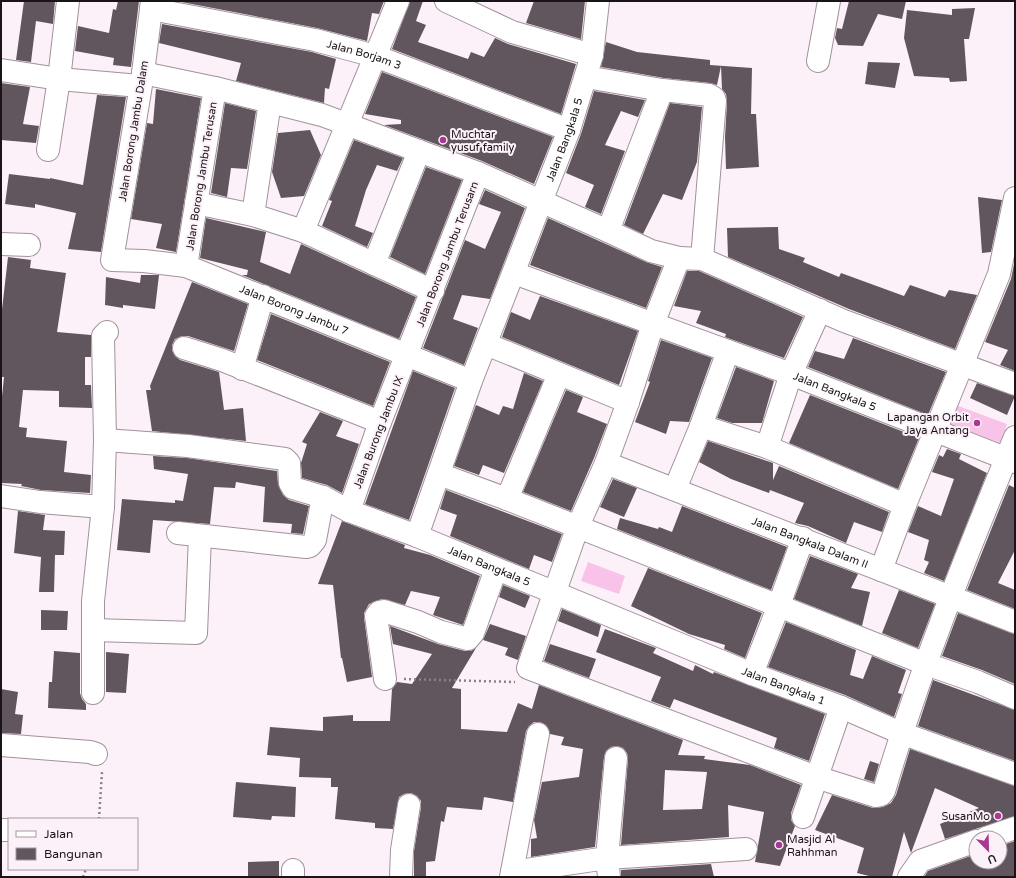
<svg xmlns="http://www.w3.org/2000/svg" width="1016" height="878" viewBox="0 0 1016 878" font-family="'Varela Round',sans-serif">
<rect width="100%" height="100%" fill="#fdf1f9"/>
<g fill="#f9c3e9">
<path d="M953 404 1007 424 1000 443 946 422Z"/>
<path d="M588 562 625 576 619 594 581 581Z"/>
</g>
<g fill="#62565e" fill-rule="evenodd">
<path d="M24 1H55L53 24 36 21 31 62 16 60Z"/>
<path d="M118 1H139L131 67 113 65 114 58 75 51 78 26 109 33 113 9 116 10Z"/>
<path d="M176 1H384L379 14 372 13 367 41 317 28Z"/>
<path d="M410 1H423L416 21 426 25 418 42 468 59 471 52 484 57 495 38 508 44 576 64 561 114 392 49Z"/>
<path d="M534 1H585L581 39 526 23Z"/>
<path d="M849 1H906L902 19 878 14 863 46 838 45 835 38 837 28 842 29Z"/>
<path d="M975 8 969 39H964L967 81 950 82 949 78 914 76 904 38 907 10 952 15V9Z"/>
<path d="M162 24 312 52 336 59 329 89 325 88 324 103 236 81 241 63 159 43Z"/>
<path d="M606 42 637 52 710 60V65L752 68 751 114H756L759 167 726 169 725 137 727 102 726 94 722 89 721 66 717 85 710 83 664 78 601 67Z"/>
<path d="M868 62 900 63 895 88 865 84Z"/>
<path d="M382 72 553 137 534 184 482 161 384 125 401 124V120L365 114Z"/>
<path d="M1 83 30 87 23 124 39 126 36 143 1 140Z"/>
<path d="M156 89 201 98 176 252 156 248 162 224 131 219 147 123 153 124Z"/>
<path d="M594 91 645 100 638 117 621 111 605 145 625 151 601 214 585 207 594 185 566 173 581 134Z"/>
<path d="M97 95 126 97 101 252 68 249 76 213 35 204V208L5 204 9 174 50 179V178L83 185Z"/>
<path d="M225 103 256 111 247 169 231 168 227 197 211 193Z"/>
<path d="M670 103 702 107 697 162 682 200 663 194 643 234 624 225Z"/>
<path d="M310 130 321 155 304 196 281 198 272 172 278 133Z"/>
<path d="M354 140 403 158 397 171 377 165 366 190 355 226 373 233 367 247 322 226 332 201 329 200Z"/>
<path d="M426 167 462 180 425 274 390 257Z"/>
<path d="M485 190 525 208 490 299 462 295 453 319 478 328 464 365 423 348 465 240 485 249 501 212 479 204Z"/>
<path d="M978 197 1002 200 991 252 982 253Z"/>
<path d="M206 218 266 232 260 262 290 274 301 244 416 297 399 339 242 275H247L248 270 200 258Z"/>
<path d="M548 218 646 262 662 267 646 308 530 265Z"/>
<path d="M778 227 779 249 805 258 803 262 839 277 841 273 904 296 910 285 945 297 949 290 977 295 955 349 849 309 728 257 727 228Z"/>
<path d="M8 257 31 260 30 268 66 273 57 332 91 335V357H85V385H91L92 408 59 407V391L23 390 19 427 27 428 26 437 67 441 64 472 91 475 90 493 41 490 21 486 22 484 2 483 1 406 4 377H1V318Z"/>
<path d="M1015 259V371L1000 365 1008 350 985 342 1011 279Z"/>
<path d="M687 271H699L803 317 784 358 725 337 726 334 696 323 701 311 674 306Z"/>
<path d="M141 275H159L155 309 123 305V308L105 305 106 277 140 283Z"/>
<path d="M192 282 248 304 234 351 188 336H182L175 339 172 345V350L175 356 180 360 219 372 224 410 243 408 246 441 152 431 146 390H151L150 386Z"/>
<path d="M540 296 638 331 619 385 502 337 511 312 530 320Z"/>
<path d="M271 314 390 362 373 406 257 360Z"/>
<path d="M853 338 946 372 928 415 808 367 815 351 844 359Z"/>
<path d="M661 340 712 358 689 422 670 421 666 434 635 422 650 382 648 381Z"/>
<path d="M736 367 774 381 762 423H732L717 418Z"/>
<path d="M413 371 455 388 409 520 365 504Z"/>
<path d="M524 373 543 381 504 473 483 465 479 475 454 466 476 405 499 415 503 406 513 409Z"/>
<path d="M977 383 1015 396 1007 415 970 398Z"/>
<path d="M566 390 583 397 577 412 607 424 594 458 571 511 523 492Z"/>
<path d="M810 395 919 438 898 489 789 443Z"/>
<path d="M320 412 343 421 336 436 359 444 342 493 327 485 302 478 301 463 307 444 302 442Z"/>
<path d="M708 441 773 463V480L779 466 889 512 882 532 854 522 846 543 808 526 795 523 804 503 770 490 769 493 731 479 699 462Z"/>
<path d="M947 449 961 454 959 459 987 473 944 581 924 573 929 562 924 560 929 540 908 532 918 506 941 516 954 479 932 472 939 455 943 457Z"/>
<path d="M153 456 187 458 277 471 278 484 283 495 289 500 309 506 303 534 291 533 292 524 263 522 265 487 236 482 235 488 214 487 210 524 153 520 150 553 117 550 122 499 175 503V500L183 501 188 474 154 469Z"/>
<path d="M613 479 637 488 624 517 600 507Z"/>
<path d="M1009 485 1015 488V550L998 583 1015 590V609L967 590Z"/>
<path d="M446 490 562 534 552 562 534 555 529 569 450 536 457 515 440 509Z"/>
<path d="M682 506 787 547 771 590 617 529 620 518 658 529 659 527 672 532Z"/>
<path d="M18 511 45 515 43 530 65 531 64 555H55L54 592H39L41 557 14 553Z"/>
<path d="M342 521 405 545 404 548 430 555 480 576 463 625 433 615 440 597 411 591 405 605 382 599 369 604 364 613V617L372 677 347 682 342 658H341L333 585 318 584Z"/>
<path d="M810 556 858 574 851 588 870 592 862 626 794 599Z"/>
<path d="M648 568 762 613 745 658 724 649 725 645 689 634 631 606Z"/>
<path d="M503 585 530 596 525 608 499 597Z"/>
<path d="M899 590 935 604 918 648 882 633Z"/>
<path d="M562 609 601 625 598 637 558 621Z"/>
<path d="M41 610 68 611 67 630H41Z"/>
<path d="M958 613 1015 634V684L982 670 942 656Z"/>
<path d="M786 622 856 650 850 675 863 679 872 656 906 670 898 693 902 694 894 717 845 695 768 667Z"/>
<path d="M490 624 526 636 518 660 505 655 508 648 483 640Z"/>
<path d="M390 626 438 644 465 651H471L476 648 452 688 461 689V729L507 732 518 703 532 709 539 685 683 740 678 755 705 756 704 759 750 765 801 785 791 813V820L795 826 780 866 755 862 764 812 728 805 729 837 621 845 628 759 627 753 623 748 617 746 611 747 606 751 604 757 595 847 531 857V839L537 838 534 820 542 782 579 777 583 749 561 745 564 737 550 734 546 725 540 722H534L529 726 526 731 513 802 484 797 482 810 447 807 444 822 441 821 435 861 426 862V877H414V851L421 807V801L417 796 411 793 404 794 399 797 393 829 375 828V823L335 819 338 787H331V778L299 777 300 758 267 755 270 727 323 731V717L353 715V721H390L392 689 397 682 412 684 432 654 393 644ZM665 770 707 772 702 809 663 810Z"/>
<path d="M605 629 656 648 653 653 693 671 695 665 713 674 714 672 825 714 809 761 774 748 777 738 674 699 670 708 651 701 661 677 596 652Z"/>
<path d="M550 644 596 659 589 678 544 661Z"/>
<path d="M54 651 80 653V693L82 699 86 704V710L48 708 49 682H52Z"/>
<path d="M106 652 129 654 126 693 106 692Z"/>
<path d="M933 680 1015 710V761L918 726Z"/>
<path d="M1 689 18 692 15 714 23 715 21 734 1 733Z"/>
<path d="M910 749 1015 786V816L945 839 940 824 979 808 935 788 911 853 904 832 892 877H873L857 873 864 848 815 830 832 795 873 808 883 807 891 803 896 795Z"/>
<path d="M870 761 879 764 874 782 864 779Z"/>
<path d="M236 782 296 787 295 817 272 816 271 820 233 817Z"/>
<path d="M1015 841V877H924L928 871 976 854V862H1000V846Z"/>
<path d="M279 861V877H248V862Z"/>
<path d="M711 864 714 877H621V870Z"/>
</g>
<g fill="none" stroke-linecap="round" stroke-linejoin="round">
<g stroke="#a0929b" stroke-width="24">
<g id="minor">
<path id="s1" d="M152 1 143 73 112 260 144 261 186 266 471 381"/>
<path d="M446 1 512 32 592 55"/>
<path id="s2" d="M151 9 315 40 375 56 569 130"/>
<path d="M818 61 829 1"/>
<path d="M1 70 59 79 140 86"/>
<path d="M143 73 215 88 186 266"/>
<path d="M586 77 662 90 608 231 651 251 679 258"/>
<path d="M215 88 322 115 478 173 380 422 349 511"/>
<path d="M662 90 709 95 714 98 715 101 702 259"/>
<path d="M270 102 253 215 303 231 433 291"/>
<path d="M48 150 59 79 68 1"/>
<path d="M478 173 608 231"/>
<path d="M196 203 253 215"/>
<path d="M303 231 398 1"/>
<path d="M1 244 29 245"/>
<path d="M374 264 419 151"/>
<path id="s3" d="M514 273 791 374 1015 462"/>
<path d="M486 344 628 402"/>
<path d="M184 348 222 360 380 422"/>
<path d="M242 369 263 296"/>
<path d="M1015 384 844 321 702 259 679 258 653 324 628 402 606 463 578 526 528 668 816 777 876 796 881 795 884 791C920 669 967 553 1015 437"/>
<path d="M701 426 767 447 905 505"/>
<path id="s4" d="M105 440 188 446 285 459 289 463 290 483 293 488 323 497 349 511 417 536 752 674 841 707 901 733 1015 774"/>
<path d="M767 447 791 374 820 310"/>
<path id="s5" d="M606 463 1015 622"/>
<path d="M439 474 507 499 926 664 978 682 1015 698"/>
<path d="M675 489 701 426 728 351"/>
<path d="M1 496 40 502 103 507"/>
<path d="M507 499 559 374"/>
<path d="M178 533 306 547 310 546 315 540 323 497"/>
<path id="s6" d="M417 536 471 381 569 130 592 55 598 1"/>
<path d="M881 570 905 505 999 274 1015 198"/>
<path d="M93 630 196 633 200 536"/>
<path d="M752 674 779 605 803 538"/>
<path d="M385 679 376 616 379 612 384 611 418 622 441 632 468 639 473 633 496 569"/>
<path d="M93 693V601L103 507 105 440 103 336 107 332"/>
<path d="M1 745 90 752 96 754"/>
<path d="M803 817 841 707"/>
<path d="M1 830H9"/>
<path d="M986 838 1015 828"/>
<path d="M512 872 607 858 746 849"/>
<path d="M293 877V870"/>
<path d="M401 877 402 850 409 805"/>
<path d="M511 877 538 734"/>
<path d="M609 877 607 858 616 758"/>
<path d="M909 877 920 861 976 841"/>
</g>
</g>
<g stroke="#8a8187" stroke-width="2.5" stroke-dasharray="2 3" stroke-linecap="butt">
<path d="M404 679 515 682"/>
<path d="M99 819 102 772"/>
<path d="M83 877 86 869"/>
</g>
<use href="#minor" stroke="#fff" stroke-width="22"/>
</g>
<g fill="#aa3791" stroke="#fdf1f9" stroke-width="1.5">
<circle cx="443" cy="140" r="4"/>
<circle cx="977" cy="423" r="4"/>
<circle cx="998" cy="816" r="4"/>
<circle cx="779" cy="845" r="4"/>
</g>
<g text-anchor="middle" stroke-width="4" stroke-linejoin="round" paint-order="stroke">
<g font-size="11" fill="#191417" stroke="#fdf1f9">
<text dy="4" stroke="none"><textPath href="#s2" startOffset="218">Jalan Borjam 3</textPath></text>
<text transform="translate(133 131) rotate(-81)" y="4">Jalan Borong Jambu Dalam</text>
<text dy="4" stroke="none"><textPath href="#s6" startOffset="423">Jalan Bangkala 5</textPath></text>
<text transform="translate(201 176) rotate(-81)" y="4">Jalan Borong Jambu Terusan</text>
<text transform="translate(447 254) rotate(-69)" y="4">Jalan Borong Jambu Terusarn</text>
<text dy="4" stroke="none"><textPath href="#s1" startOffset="453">Jalan Borong Jambu 7</textPath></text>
<text dy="4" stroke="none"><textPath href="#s3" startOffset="342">Jalan Bangkala 5</textPath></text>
<text transform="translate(378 432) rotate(-69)" y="4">Jalan Burong Jambu IX</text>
<text dy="4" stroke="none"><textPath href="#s5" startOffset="219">Jalan Bangkala Dalam II</textPath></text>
<text dy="4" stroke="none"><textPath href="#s4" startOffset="424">Jalan Bangkala 5</textPath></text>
<text dy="4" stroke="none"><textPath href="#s4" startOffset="742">Jalan Bangkala 1</textPath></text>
</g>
<g font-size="11" fill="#191417" stroke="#fdf1f9" text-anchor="start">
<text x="451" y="138">Muchtar<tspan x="451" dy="13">yusuf family</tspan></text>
<text x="969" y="421" text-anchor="end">Lapangan Orbit<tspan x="969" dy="13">Jaya Antang</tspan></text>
<text x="990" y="820" text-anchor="end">SusanMo</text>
<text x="787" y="843">Masjid Al<tspan x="787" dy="13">Rahhman</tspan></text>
</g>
</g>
<rect width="1016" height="878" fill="none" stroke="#191417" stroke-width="4"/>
<rect x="8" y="818" width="130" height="52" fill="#fdf1f9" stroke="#a2999f"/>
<rect x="16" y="831" width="20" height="6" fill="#ffffff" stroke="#a2999f"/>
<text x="44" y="838" font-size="12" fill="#191417">Jalan</text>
<rect x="16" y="848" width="20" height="12" fill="#62565e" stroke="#a2999f"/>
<text x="44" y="858" font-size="12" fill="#191417">Bangunan</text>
<g transform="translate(988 850) rotate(157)"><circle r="19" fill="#fdf1f9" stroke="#a2999f"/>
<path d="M0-3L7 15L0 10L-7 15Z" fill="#aa3791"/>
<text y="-6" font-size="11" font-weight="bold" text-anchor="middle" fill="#191417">U</text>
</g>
</svg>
